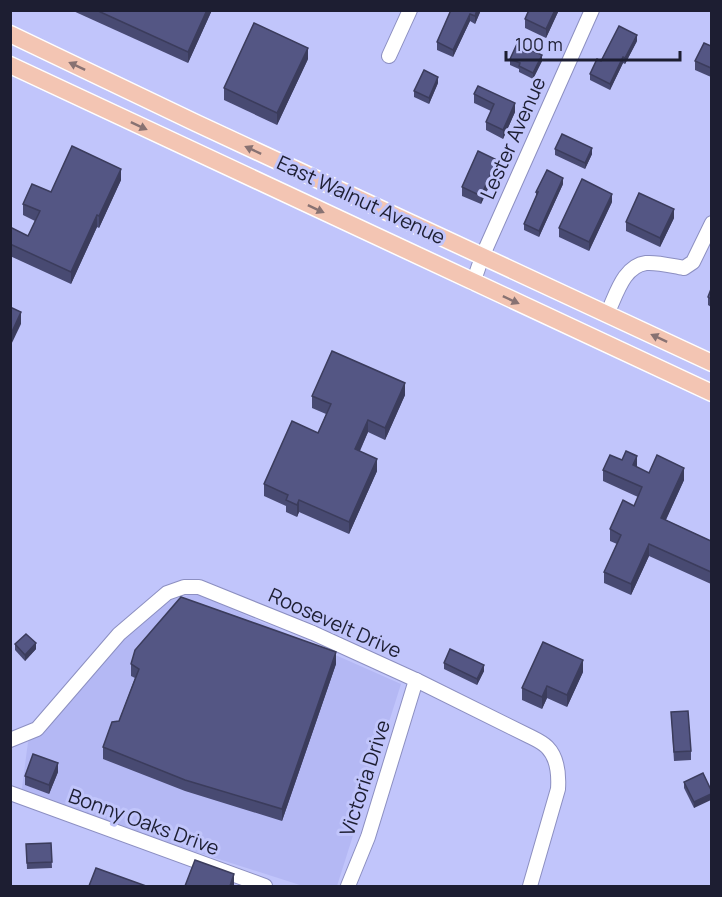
<svg xmlns="http://www.w3.org/2000/svg" width="722" height="897" viewBox="0 0 722 897" font-family="Manrope,sans-serif">
<rect width="100%" height="100%" fill="#c1c5fb"/>
<path fill="#b4b8f4" d="M195 593 401 684 337 886H303L21 796 28 742 158 604Z"/>
<g fill="none" stroke-linecap="round" stroke-linejoin="round">
<g stroke="#8c8fc1" stroke-width="16">
<g id="minor">
<path d="M389 56 410 10"/>
<path d="M473 283 482 257 592 10"/>
<path d="M607 314C616 296 623 266 646 263 658 262 672 266 684 268L693 262 712 223"/>
<path d="M10 740 37 729 119 634 167 593 184 587H199L313 633 416 680 529 736C535 739 542 742 547 747 558 758 559 774 558 789L530 886"/>
<path d="M10 793 265 886"/>
<path d="M348 886 368 837 416 680"/>
</g>
</g>
<g stroke="#fff" stroke-width="19">
<g id="major">
<path d="M10 34 196 123 712 363"/>
<path d="M10 65 712 393"/>
</g>
</g>
<use href="#minor" stroke="#fff" stroke-width="14"/>
<use href="#major" stroke="#f3c5b3" stroke-width="16"/>
</g>
<g fill="#484a72">
<path d="M71 10H212L188 63Z"/>
<path d="M451 10H481L475 24 470 21 453 57 437 50V42Z"/>
<path d="M558 10V12L546 38 525 28V19Z"/>
<path d="M637 41 625 64 623 63 610 90 590 80V74L601 61Z"/>
<path d="M711 46V77L695 70V61Z"/>
<path d="M308 59 277 125 224 100V88Z"/>
<path d="M510 59 542 61 533 79 519 72V69L510 65Z"/>
<path d="M438 83 429 104 414 97V91Z"/>
<path d="M474 94 515 112 503 139 486 130V122L491 111 474 103Z"/>
<path d="M555 149 592 154 585 169 555 155Z"/>
<path d="M497 169 481 204 462 196V187Z"/>
<path d="M121 180 99 228 97 227 71 284 10 256V227L28 236 35 221 23 215V204L51 192Z"/>
<path d="M563 184 539 237 524 230V224L536 197V192Z"/>
<path d="M612 202 589 251 559 237V228Z"/>
<path d="M674 218 660 247 626 231V222Z"/>
<path d="M711 289V307L708 305V297Z"/>
<path d="M405 395 385 440 368 432 360 451 377 471 349 534 299 512 297 517 286 512V506L264 496V484L318 433 326 414 312 408V396Z"/>
<path d="M637 467 649 473 684 480 666 520 711 541V584L649 556 631 595 604 583V572L617 544 610 541V529L634 506 638 497 603 481V470Z"/>
<path d="M15 644 36 649 25 661 15 650Z"/>
<path d="M444 663 484 671 477 685 444 669Z"/>
<path d="M131 664H336L282 821 185 791 103 759V747L119 721 135 678 131 676Z"/>
<path d="M583 672 567 707 547 698 542 709 522 700V688Z"/>
<path d="M671 712 691 751V760L674 761Z"/>
<path d="M58 772 49 794 25 785V776Z"/>
<path d="M684 782 711 790 694 808 684 788Z"/>
<path d="M51 843 52 868 27 869 26 844Z"/>
</g>
<g fill="#3b3c5c">
<path d="M207 10H212L188 63V52Z"/>
<path d="M477 10H481L475 24V16Z"/>
<path d="M555 10H558V12L546 38V29Z"/>
<path d="M470 14V21L453 57V50Z"/>
<path d="M637 35V41L625 64V58Z"/>
<path d="M308 48V59L277 125V113Z"/>
<path d="M542 55V61L533 79V73Z"/>
<path d="M623 57V63L610 90V84Z"/>
<path d="M438 77V83L429 104V98Z"/>
<path d="M515 103V112L503 139V130Z"/>
<path d="M592 148V154L585 169V163Z"/>
<path d="M497 160V169L481 204V196Z"/>
<path d="M121 169V180L99 228V216Z"/>
<path d="M563 178V184L539 237V231Z"/>
<path d="M612 194V202L589 251V242Z"/>
<path d="M674 209V218L660 247V238Z"/>
<path d="M97 215V227L71 284V272Z"/>
<path d="M21 312V324L10 347V336Z"/>
<path d="M405 383V395L385 440V428Z"/>
<path d="M368 420V432L355 461V449Z"/>
<path d="M637 456V467L633 465Z"/>
<path d="M377 459V471L349 534V522Z"/>
<path d="M684 468V480L661 530V518Z"/>
<path d="M299 500V512L297 517V505Z"/>
<path d="M649 544V556L631 595V584Z"/>
<path d="M36 643V649L25 661V655Z"/>
<path d="M336 652V664L282 821V809Z"/>
<path d="M583 660V672L567 707V695Z"/>
<path d="M484 665V671L477 685V679Z"/>
<path d="M547 686V698L542 709V697Z"/>
<path d="M58 763V772L49 794V785Z"/>
<path d="M711 794V800L694 808V802Z"/>
<path d="M234 874V886H230Z"/>
</g>
<g fill="#545684" stroke="#3b3c5c" stroke-width="1.5">
<path d="M96 10H207L188 52Z"/>
<path d="M451 10H477L475 16 470 14 453 50 437 42Z"/>
<path d="M529 10H555L546 29 525 19Z"/>
<path d="M254 23 308 48 277 113 224 88Z"/>
<path d="M619 26 637 35 625 58 623 57 610 84 590 74 597 59 601 61Z"/>
<path d="M704 43 711 46V68L695 61Z"/>
<path d="M517 44 542 55 533 73 519 66 520 63 510 59Z"/>
<path d="M424 70 438 77 429 98 414 91Z"/>
<path d="M478 86 515 103 503 130 486 122 494 104 474 94Z"/>
<path d="M562 134 592 148 585 163 555 149Z"/>
<path d="M72 146 121 169 99 216 97 215 71 272 10 244V227L28 236 40 211 23 204 32 184 51 192Z"/>
<path d="M478 151 497 160 481 196 462 187Z"/>
<path d="M547 170 563 178 539 231 524 224 538 192H536Z"/>
<path d="M582 179 612 194 589 242 559 228Z"/>
<path d="M639 193 674 209 660 238 626 222Z"/>
<path d="M711 289V299L708 297Z"/>
<path d="M10 307 21 312 10 336Z"/>
<path d="M332 351 405 383 385 428 368 420 355 449 377 459 349 522 299 500 297 505 286 500 288 495 264 484 292 421 318 433 331 404 312 396Z"/>
<path d="M626 451 637 456 633 465 649 473 657 455 684 468 661 518 711 541V572L649 544 631 584 604 572 621 535 610 529 623 500 634 506 642 487 603 470 610 455 622 460Z"/>
<path d="M181 597 336 652 282 809 185 780 103 747 112 722 119 721 139 669 131 664 135 650Z"/>
<path d="M26 634 36 643 25 655 15 644Z"/>
<path d="M543 642 583 660 567 695 547 686 542 697 522 688Z"/>
<path d="M450 649 484 665 477 679 444 663Z"/>
<path d="M688 711 691 751 674 752 671 712Z"/>
<path d="M33 754 58 763 49 785 25 776Z"/>
<path d="M703 773 711 790V794L694 802 684 782Z"/>
<path d="M51 843 52 862 27 863 26 844Z"/>
<path d="M195 860 234 874 230 886H185Z"/>
<path d="M96 868 146 886H89Z"/>
</g>
<defs><path id="oneway-solid" d="M-6-.8H1V-3.2L6.5 0L1 3.2V.8H-6Z" transform="scale(1.5)"/></defs>
<g fill="#887272">
<use href="#oneway-solid" transform="translate(77 66) rotate(-155)"/>
<use href="#oneway-solid" transform="translate(139 126) rotate(25)"/>
<use href="#oneway-solid" transform="translate(253 150) rotate(-155)"/>
<use href="#oneway-solid" transform="translate(316 209) rotate(25)"/>
<use href="#oneway-solid" transform="translate(511 300) rotate(25)"/>
<use href="#oneway-solid" transform="translate(659 338) rotate(-155)"/>
</g>
<g text-anchor="middle" stroke-width="6" stroke-linejoin="round" paint-order="stroke">
<g font-size="20" fill="#1d1e32" stroke="#c1c5fb">
<text transform="translate(513 138) rotate(-66)" y="7">Lester Avenue</text>
<text transform="translate(361 200) rotate(25)" y="7">East Walnut Avenue</text>
<text transform="translate(335 623) rotate(24)" y="7">Roosevelt Drive</text>
<text transform="translate(365 778) rotate(-72)" y="7">Victoria Drive</text>
<text transform="translate(144 822) rotate(20)" y="7">Bonny Oaks Drive</text>
</g>
</g>
<rect width="722" height="897" fill="none" stroke="#1d1e32" stroke-width="24"/>
<path d="M506 51v9h174v-9" fill="none" stroke="#1d1e32" stroke-width="3"/>
<text x="515" y="51" font-size="18" fill="#1d1e32" stroke="#c1c5fb" stroke-width="4.5" paint-order="stroke">100 m</text>
</svg>
